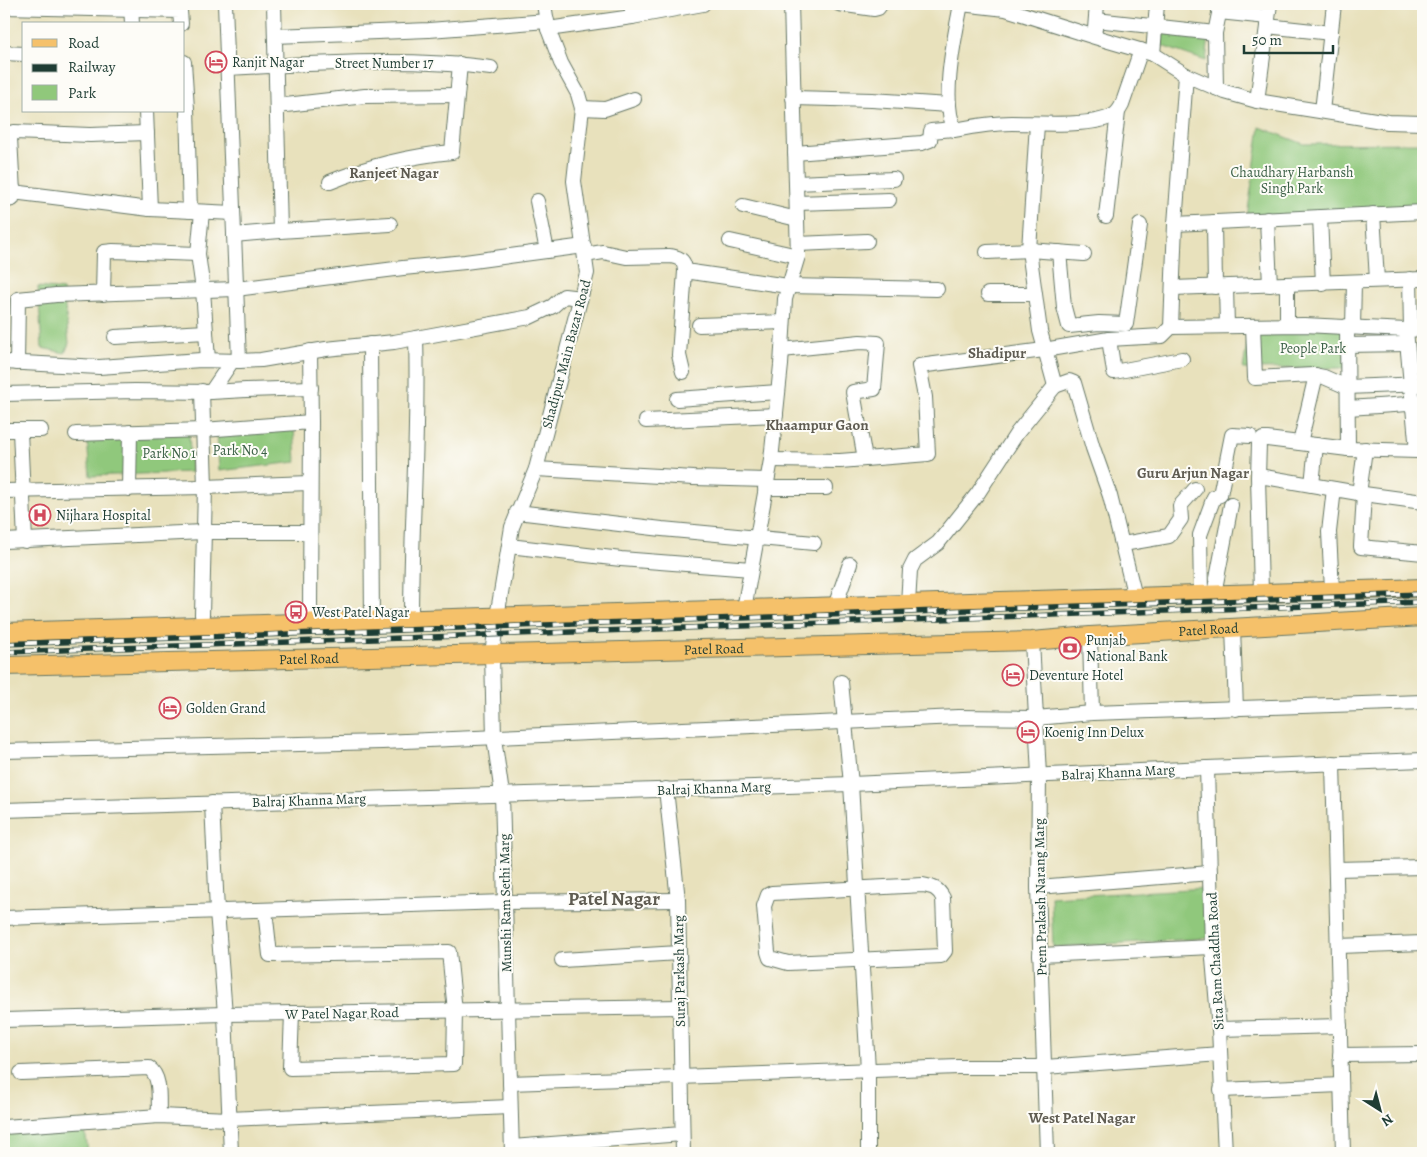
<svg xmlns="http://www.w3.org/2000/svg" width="1427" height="1157" viewBox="0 0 1427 1157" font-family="Alegreya,serif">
<rect width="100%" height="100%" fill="#fdfcf7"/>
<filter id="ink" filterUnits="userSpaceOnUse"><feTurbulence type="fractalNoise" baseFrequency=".02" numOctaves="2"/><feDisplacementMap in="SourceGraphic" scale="10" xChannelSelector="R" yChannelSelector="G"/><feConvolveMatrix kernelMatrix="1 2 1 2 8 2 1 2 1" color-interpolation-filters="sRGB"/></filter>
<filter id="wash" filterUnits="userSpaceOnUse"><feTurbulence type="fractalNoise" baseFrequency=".0096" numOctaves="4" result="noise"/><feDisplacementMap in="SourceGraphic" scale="20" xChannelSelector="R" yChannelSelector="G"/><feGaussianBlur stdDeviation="1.12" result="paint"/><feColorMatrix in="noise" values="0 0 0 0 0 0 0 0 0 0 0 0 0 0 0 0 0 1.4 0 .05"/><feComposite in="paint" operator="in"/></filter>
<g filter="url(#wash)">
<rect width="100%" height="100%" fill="#e8e1bc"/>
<g fill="#90c87b" stroke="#588258">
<path d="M1163 33 1209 37 1206 61 1162 46Z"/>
<path d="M1260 127 1304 144 1423 143V212L1247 217Z"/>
<path d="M38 287 63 290 69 343 65 353 42 348Z"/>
<path d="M1344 325 1345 368 1243 369 1249 331Z"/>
<path d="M294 427 296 462 219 471 217 433Z"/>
<path d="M189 433 191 472 90 476 87 438Z"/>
<path d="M1208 888 1211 938 1053 947 1051 897Z"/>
<path d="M80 1125 86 1137 88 1153H4V1128Z"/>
</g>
</g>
<g filter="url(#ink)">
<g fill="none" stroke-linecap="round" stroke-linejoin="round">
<g stroke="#657664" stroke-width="16">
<g id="minor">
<path d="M131 4 132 24"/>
<path d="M632 4V17"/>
<path d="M839 4 874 9 878 8 881 4"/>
<path d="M961 4 1006 9 1095 37 1153 54 1186 75 1225 92 1257 101 1388 122 1423 123"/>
<path d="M961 4C955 36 940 101 955 130 975 126 992 123 1012 123 1037 123 1091 127 1112 116 1117 114 1120 109 1122 105L1141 50"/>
<path d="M4 7 180 11 181 24"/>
<path d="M1219 12 1268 17"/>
<path d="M1096 20 1215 33"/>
<path d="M1267 26 1331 33"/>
<path d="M548 29 632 17 703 4"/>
<path d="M1095 29 1097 4"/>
<path d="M275 36 429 30 547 21"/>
<path d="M4 53 24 54"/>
<path d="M1153 54 1157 4"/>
<path d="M184 62 187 109 190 211"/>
<path d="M227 68C315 64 403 57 491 68"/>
<path d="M1186 75 1175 224 1423 212"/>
<path d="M1216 88 1215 33 1221 4"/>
<path d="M793 98 872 100 949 105"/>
<path d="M1257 101 1270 4"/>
<path d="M277 106 365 96 457 95"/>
<path d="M582 108 605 109 634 99"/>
<path d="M146 111 150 209"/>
<path d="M1322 111 1334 4"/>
<path d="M1037 124 1029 250 1040 331 1055 386 1069 381 1074 383 1093 448 1110 496 1135 597"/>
<path d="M795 153 922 143 930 140 931 131 954 129"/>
<path d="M330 182C369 166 410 156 452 152L460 64"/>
<path d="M796 183 894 179"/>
<path d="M13 192 10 138 11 133 14 132 90 135 147 133"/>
<path d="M4 201 12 199 13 192 150 209 233 213"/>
<path d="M537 201 547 251"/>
<path d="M797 203 889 200"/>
<path d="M743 206 797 219"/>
<path d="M202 212 198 254 203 290 208 360"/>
<path d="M1373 214 1377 280"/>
<path d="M1106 216 1118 112"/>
<path d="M1320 217 1323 284"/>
<path d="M1267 219 1270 285"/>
<path d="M1214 222 1215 287"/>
<path d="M280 231 390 224"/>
<path d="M234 235 280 231 274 4"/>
<path d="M730 241 798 256"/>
<path d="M798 244 867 241"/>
<path d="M987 252 1029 250 1084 254"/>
<path d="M1059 252 1064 307 1069 326 1099 323 1126 324 1140 225"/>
<path d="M585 255 603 252 626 257 669 256C680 257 685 261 685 271L679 355 683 372"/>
<path d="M685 271 788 286 937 289"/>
<path d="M1410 279 1411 330"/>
<path d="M1226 287 1227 326"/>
<path d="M1173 288 1423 279"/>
<path d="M103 294 104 252 113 251 198 254"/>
<path d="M988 294H1035"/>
<path d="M699 325 783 322"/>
<path d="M1287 325V285"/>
<path d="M1253 326 1255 378 1313 375 1324 377 1347 387 1423 384"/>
<path d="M1347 326 1348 449"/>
<path d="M1171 327 1304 325 1406 330 1423 329"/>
<path d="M1353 327 1354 282"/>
<path d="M115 337 206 332"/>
<path d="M1109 339 1114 372 1182 359"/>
<path d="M370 344 372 621"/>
<path d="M1347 345 1407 344"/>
<path d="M782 350 860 342 878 343 874 389 853 392 865 459"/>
<path d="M310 351 311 422"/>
<path d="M239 361 261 360 326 349 394 342 530 317 553 306 564 296 581 298"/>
<path d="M4 362 99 367 201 360 239 361 225 4"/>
<path d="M17 363 18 299 56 295 236 289 403 268 465 262 584 246"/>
<path d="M211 392 232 361"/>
<path d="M4 394 135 391 211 392 246 390 311 388"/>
<path d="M677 399 778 392"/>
<path d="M1348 408 1423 403"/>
<path d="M646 421 776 415"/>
<path d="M4 430H41"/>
<path d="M20 431 25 541"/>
<path d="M76 434 203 430 311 422 310 610"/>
<path d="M1300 443 1316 375"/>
<path d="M771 460 840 461 928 454 925 397 919 366 1044 350 1109 339 1162 336 1171 327 1175 224"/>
<path d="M536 469 694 478 767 480"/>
<path d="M1259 476 1364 494 1423 502"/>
<path d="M1312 485 1316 445"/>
<path d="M765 488H826"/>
<path d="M129 489 130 432"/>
<path d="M4 491 205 487 310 483"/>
<path d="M1359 494 1365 449"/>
<path d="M1364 494 1361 547 1423 553"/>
<path d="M517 512 662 529 814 543"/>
<path d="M4 541 203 532H310"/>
<path d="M1123 544 1169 536 1181 519 1180 506 1195 489"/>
<path d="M509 546 621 559 751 569"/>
<path d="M1332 590 1329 532 1334 489"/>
<path d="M1261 592 1258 477 1259 443 1263 439H1267L1348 449 1417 451 1406 330"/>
<path d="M1201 594 1200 535 1214 497 1220 495 1232 435 1250 436"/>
<path d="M1214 594 1231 505"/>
<path d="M908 604 910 570 915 560 938 543 978 493 1017 433 1055 386"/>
<path d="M835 606 850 564"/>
<path d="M744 609 771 460 781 365 785 299 798 256 791 4"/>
<path d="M202 615 205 487 202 391"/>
<path d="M411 619C411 526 419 432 416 338"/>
<path d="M1233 628 1236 709"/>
<path d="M1090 636 1092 713"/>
<path d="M1032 641 1039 775 1038 887 1047 1153"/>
<path d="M841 682 851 784 868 1069V1153"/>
<path d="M4 751 382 742 958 717 1036 718 1092 713 1423 702"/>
<path d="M1333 763 1343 1153"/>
<path d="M1207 768 1212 947 1219 1029 1225 1153"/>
<path d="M666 789 678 900 683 1153"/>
<path d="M212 803 217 911 225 1014 231 1153"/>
<path d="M4 810 851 784 1207 768 1423 760"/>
<path d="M1336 869 1423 867"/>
<path d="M923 885C933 887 938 888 943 898L945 951 941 956 788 963 770 958 768 952 764 906 768 895 772 893Z"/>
<path d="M1038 887 1210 873"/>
<path d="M265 910 270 955 449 952 455 1011 454 1064 290 1068 292 1013"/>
<path d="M4 918 505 902 678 900"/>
<path d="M1338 946 1423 943"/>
<path d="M1040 955 1212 947"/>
<path d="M562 960 679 953"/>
<path d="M4 1020 225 1014 680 1007"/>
<path d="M1219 1029 1340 1026"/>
<path d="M1340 1055 1423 1054"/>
<path d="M21 1073 149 1068C162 1077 158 1101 159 1116"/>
<path d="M510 1083 958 1067H1045L1220 1054"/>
<path d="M1221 1090 1341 1085"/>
<path d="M4 1127 159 1116 229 1119 510 1107"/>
<path d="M512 1147 682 1134"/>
<path d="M512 1153 502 794 494 738 492 654 497 617 512 527 536 469 587 273 574 181 582 108 578 94 561 63 548 29 544 4"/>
</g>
</g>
<g stroke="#657664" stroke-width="20">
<g id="major">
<path d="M4 632 1423 588"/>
<path id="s1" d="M4 666 1032 641 1090 636 1423 617"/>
</g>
</g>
<use href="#minor" stroke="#fff" stroke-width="14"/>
<use href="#major" stroke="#f5c16b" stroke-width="18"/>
<g stroke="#1f3d34" stroke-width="5.5">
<g id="rail">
<path d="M4 644 1423 594"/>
<path d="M4 652 1423 602"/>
</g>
</g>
<use href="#rail" stroke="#fdfcf7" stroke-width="4" stroke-dasharray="11" stroke-linecap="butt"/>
</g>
</g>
<defs>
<g id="hotel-ring" transform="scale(1.125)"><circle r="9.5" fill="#fdfcf7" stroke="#d1495b" stroke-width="1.5"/><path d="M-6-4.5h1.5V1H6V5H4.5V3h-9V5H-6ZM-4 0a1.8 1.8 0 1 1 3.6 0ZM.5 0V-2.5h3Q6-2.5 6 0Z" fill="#d1495b"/></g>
<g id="hospital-ring" transform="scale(1.125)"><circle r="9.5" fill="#fdfcf7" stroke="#d1495b" stroke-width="1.5"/><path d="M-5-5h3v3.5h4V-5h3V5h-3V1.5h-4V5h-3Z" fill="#d1495b"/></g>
<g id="bus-ring" transform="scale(1.125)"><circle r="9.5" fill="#fdfcf7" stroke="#d1495b" stroke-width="1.5"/><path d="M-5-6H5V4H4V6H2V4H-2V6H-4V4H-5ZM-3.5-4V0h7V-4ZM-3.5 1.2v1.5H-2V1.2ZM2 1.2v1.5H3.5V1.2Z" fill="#d1495b"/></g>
<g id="bank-ring" transform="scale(1.125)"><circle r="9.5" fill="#fdfcf7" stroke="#d1495b" stroke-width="1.5"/><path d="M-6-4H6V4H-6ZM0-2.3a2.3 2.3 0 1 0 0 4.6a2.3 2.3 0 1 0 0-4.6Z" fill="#d1495b"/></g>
</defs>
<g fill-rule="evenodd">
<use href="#hotel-ring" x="216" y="62"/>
<use href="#hospital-ring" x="40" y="515"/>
<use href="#bus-ring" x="296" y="612"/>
<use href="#bank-ring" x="1070" y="648"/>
<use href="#hotel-ring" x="1013" y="675"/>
<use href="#hotel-ring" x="170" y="708"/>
<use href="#hotel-ring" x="1028" y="732"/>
</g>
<g text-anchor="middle" stroke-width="4" stroke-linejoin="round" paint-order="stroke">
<g font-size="14" fill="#1f3d34" stroke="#fdfcf7" text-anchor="start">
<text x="232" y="67">Ranjit Nagar</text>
<text x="56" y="520">Nijhara Hospital</text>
<text x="312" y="617">West Patel Nagar</text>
<text x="1086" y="645">Punjab<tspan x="1086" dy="16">National Bank</tspan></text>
<text x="1029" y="680">Deventure Hotel</text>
<text x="186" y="713">Golden Grand</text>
<text x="1044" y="737">Koenig Inn Delux</text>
</g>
<g font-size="14" fill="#1f3d34" stroke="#fdfcf7">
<text x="384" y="68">Street Number 17</text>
<text transform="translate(566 354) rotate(-75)" y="5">Shadipur Main Bazar Road</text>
<text dy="5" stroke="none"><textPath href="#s1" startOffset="1205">Patel Road</textPath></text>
<text dy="5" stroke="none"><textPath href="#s1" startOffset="710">Patel Road</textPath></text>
<text dy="5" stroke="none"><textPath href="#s1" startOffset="305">Patel Road</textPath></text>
<text transform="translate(1118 772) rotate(-3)" y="5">Balraj Khanna Marg</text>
<text transform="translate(714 788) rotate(-2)" y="5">Balraj Khanna Marg</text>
<text transform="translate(309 800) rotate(-2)" y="5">Balraj Khanna Marg</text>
<text transform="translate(1040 897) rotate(-91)" y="5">Prem Prakash Narang Marg</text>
<text transform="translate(505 903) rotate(-91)" y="5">Munshi Ram Sethi Marg</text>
<text transform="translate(1215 961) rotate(-93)" y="5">Sita Ram Chaddha Road</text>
<text transform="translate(679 971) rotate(-91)" y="5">Suraj Parkash Marg</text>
<text transform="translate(342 1013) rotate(-1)" y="5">W Patel Nagar Road</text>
</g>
<g font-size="14" fill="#3b6046" stroke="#fdfcf7">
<text x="1292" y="177">Chaudhary Harbansh<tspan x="1292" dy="16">Singh Park</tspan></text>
<text x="1313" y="353">People Park</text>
<text x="240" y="455">Park No 4</text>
<text x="169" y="458">Park No 1</text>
</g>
<g font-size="15" font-weight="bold" fill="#5f5c52" stroke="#fdfcf7">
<text x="394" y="178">Ranjeet Nagar</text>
<text x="997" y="358">Shadipur</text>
<text x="817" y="430">Khaampur Gaon</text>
<text x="1193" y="478">Guru Arjun Nagar</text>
<text x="1082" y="1123">West Patel Nagar</text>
</g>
<g font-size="19" font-weight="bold" fill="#5f5c52" stroke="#fdfcf7">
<text x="614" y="905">Patel Nagar</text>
</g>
</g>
<rect width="1427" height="1157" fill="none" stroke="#fdfcf7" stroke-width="20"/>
<rect x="22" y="22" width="162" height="90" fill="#fdfcf7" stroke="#a4b0a9"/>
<rect x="32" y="39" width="25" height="8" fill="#f5c16b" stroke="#a4b0a9"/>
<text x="68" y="48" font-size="15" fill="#1f3d34">Road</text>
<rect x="32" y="64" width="25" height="8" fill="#1f3d34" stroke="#a4b0a9"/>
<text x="68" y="72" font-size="15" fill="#1f3d34">Railway</text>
<rect x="32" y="85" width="25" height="15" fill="#90c87b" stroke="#a4b0a9"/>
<text x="68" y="98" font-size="15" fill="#1f3d34">Park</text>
<g transform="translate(1380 1110) rotate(144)" stroke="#fdfcf7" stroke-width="4" paint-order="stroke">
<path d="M0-4L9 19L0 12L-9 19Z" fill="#1f3d34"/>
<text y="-8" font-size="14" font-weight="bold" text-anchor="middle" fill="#1f3d34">N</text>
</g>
<path d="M1244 45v8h89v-8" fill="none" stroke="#1f3d34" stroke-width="2.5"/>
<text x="1252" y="45" font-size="15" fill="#1f3d34" stroke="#fdfcf7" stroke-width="4" paint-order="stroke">50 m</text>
</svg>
